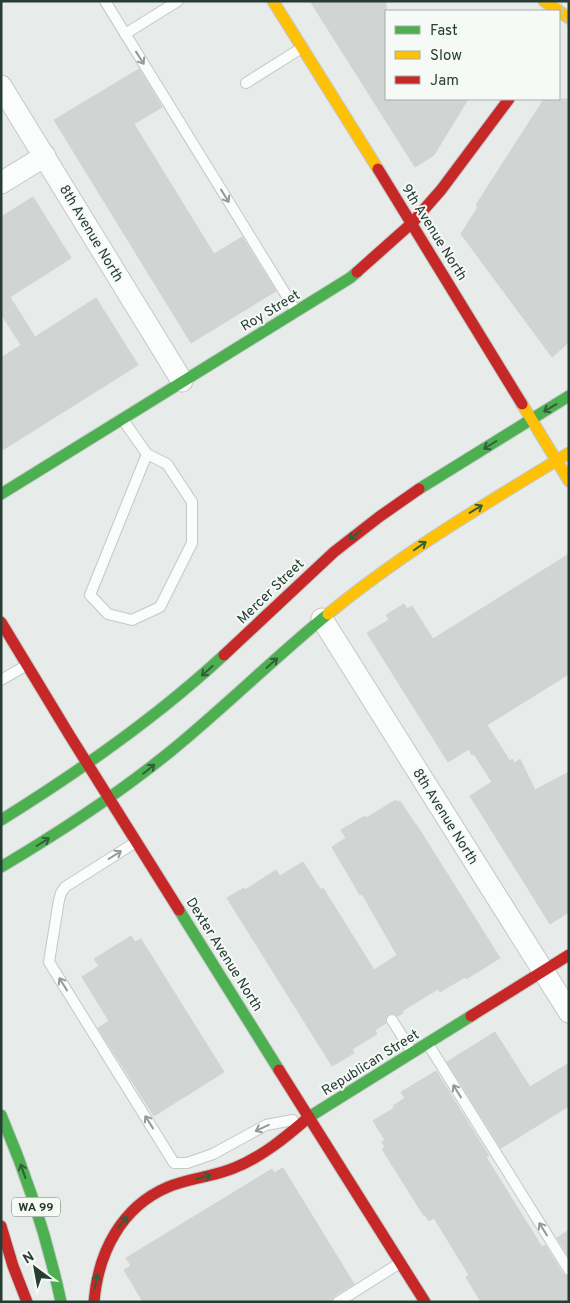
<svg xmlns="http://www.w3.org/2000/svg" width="570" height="1303" viewBox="0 0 570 1303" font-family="Overpass,sans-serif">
<rect width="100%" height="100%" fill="#e7ebe9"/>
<g fill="#d0d4d2" stroke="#d0d4d2">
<path d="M310 1H386V99H468L434 155 415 167Z"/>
<path d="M139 69 162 107 134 124 214 254 242 237 276 291 191 343 54 120Z"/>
<path d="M544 99H569V342L552 357 461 234 478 207 476 205Z"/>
<path d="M33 197 71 258 10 297 35 337 96 298 138 365 1 451V358L21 345 1 314V217Z"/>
<path d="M569 554V674L487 725 510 761 512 759 515 763 520 759 535 790 569 772V912L550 924 470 796 492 782 474 754 472 755 469 749 448 762 367 633 389 620 386 615 404 604 407 609 412 606 433 639Z"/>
<path d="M396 800 398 802 400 801 415 824H416L500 958 466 979 465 977 440 992 438 989 402 1011 403 1013 398 1016 392 1013 388 1014 385 1020 386 1023 375 1030 377 1034 352 1049 354 1053 332 1066 227 898 244 888 245 890 276 870 280 876 303 862 321 890 323 888 374 970 397 955 362 894 360 895 332 847 346 838 341 830 365 816 366 818Z"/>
<path d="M131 936 135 942 141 939 224 1072 154 1116 98 1028 109 1021 82 977 99 966 94 959Z"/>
<path d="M495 1032 530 1087 569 1063V1106L501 1148 447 1062Z"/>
<path d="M436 1071 489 1156 486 1157 542 1247 545 1245 563 1274 569 1277V1302H481L466 1277 469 1275 434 1218 429 1221 425 1215 424 1216 382 1149 385 1147 382 1142 385 1140 373 1121 394 1108 393 1106 405 1098 401 1092Z"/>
<path d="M283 1168 354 1284 334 1296 331 1302H143L124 1270 131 1266 126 1258 272 1169 274 1173Z"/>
<path d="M569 1230V1257L557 1238Z"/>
</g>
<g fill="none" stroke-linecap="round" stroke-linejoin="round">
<g stroke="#c4c8c6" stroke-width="12">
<g id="lane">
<path d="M105 1 296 311"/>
<path d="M125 34 178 1"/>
<path d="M246 83 300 49"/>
<path d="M123 420 147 454 90 595 108 614 132 620 160 607 192 543V502L167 464 147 454"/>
<path d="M1 680 27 665"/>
<path d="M136 842 65 887 61 893 59 900 49 962 174 1163H187L213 1154 266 1125 293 1120"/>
<path d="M392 1020 412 1052"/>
<path d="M428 1044 569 1270"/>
<path d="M338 1302 400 1263"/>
</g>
</g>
<g stroke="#c4c8c6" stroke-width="23">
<g id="street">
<path d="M1 86 182 381"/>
<path d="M1 183 45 156"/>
<path d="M322 619 569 1012"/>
</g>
</g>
<g stroke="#c3c9c6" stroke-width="13">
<g id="fast">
<path d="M419 489 569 396"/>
<path d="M1 494 350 278 357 272"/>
<path d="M1 820C80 771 156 718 224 655"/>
<path d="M1 867C60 832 117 795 171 751 225 707 274 658 328 614"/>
<path d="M179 910 279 1070"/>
<path d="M1 1115C27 1176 47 1237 61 1302"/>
<path d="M309 1117 471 1016"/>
</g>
</g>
<g stroke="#c3c9c6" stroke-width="13">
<g id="slow">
<path d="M273 1 378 169"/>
<path d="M544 1 569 18"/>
<path d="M522 404 569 481"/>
<path d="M328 614C403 552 487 503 569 453"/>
</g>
</g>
<g stroke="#c3c9c6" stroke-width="13">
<g id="jam">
<path d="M378 169 522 404"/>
<path d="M357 272 412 223 441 190 509 99"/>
<path d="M1 622 70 736 179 910"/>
<path d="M224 655 334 552 379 517 419 489"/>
<path d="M471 1016 569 955"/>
<path d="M279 1070 425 1302"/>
<path d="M1 1226 13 1266 27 1302"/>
<path d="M94 1302C98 1253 121 1207 168 1187 189 1178 213 1177 234 1168 262 1157 286 1137 309 1117"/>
</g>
</g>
<use href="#lane" stroke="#fbfcfc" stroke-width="10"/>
<use href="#street" stroke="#fbfcfc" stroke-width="21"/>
<use href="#fast" stroke="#4caf50" stroke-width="11"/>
<use href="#slow" stroke="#ffc107" stroke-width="11"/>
<use href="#jam" stroke="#c62828" stroke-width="11"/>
<path stroke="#c8ccca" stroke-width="1" d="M561 1 563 14 569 28"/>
</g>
<defs><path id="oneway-shaft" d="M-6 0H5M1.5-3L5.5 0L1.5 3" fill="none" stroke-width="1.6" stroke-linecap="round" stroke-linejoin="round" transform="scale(1.25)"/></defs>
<g stroke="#909c98">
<use href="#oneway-shaft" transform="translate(140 58) rotate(58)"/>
<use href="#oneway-shaft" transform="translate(225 196) rotate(58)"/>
<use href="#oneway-shaft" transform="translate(115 855) rotate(-32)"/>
<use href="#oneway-shaft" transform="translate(63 984) rotate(-122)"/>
<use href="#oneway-shaft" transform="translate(457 1091) rotate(-122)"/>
<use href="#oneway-shaft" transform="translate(149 1122) rotate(-122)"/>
<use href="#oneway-shaft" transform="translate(262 1128) rotate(155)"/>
<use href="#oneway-shaft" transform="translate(543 1229) rotate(-122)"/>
</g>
<g stroke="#315f3c">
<use href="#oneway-shaft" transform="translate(550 408) rotate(149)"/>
<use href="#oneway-shaft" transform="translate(490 445) rotate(148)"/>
<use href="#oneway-shaft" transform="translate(476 509) rotate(-31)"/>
<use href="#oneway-shaft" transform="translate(355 535) rotate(142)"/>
<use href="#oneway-shaft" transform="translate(420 546) rotate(-35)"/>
<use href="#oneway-shaft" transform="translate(272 663) rotate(-42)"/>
<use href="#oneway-shaft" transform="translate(207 671) rotate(138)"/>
<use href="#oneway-shaft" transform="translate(149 769) rotate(-39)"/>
<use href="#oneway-shaft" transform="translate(43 842) rotate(-32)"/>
<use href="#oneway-shaft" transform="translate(23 1171) rotate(-109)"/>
<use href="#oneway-shaft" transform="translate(204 1177) rotate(-13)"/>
<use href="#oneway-shaft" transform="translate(123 1222) rotate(-50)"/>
<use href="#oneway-shaft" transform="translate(96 1281) rotate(-82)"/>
</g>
<g text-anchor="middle" stroke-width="4" stroke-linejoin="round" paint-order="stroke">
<rect fill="#f6faf7" stroke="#64766e" stroke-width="1" x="12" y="1197.5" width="48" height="19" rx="4"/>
<g font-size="12" font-weight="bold" fill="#263d33">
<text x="36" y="1211">WA 99</text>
</g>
<g font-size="14" fill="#263d33" stroke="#f6faf7">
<text transform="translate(435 232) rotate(58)" y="5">9th Avenue North</text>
<text transform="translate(92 233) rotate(59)" y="5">8th Avenue North</text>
<text transform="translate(270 310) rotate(-31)" y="5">Roy Street</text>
<text transform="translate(270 591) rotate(-44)" y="5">Mercer Street</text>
<text transform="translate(446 816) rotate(58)" y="5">8th Avenue North</text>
<text transform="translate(225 954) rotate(58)" y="5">Dexter Avenue North</text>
<text transform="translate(370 1062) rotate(-32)" y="5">Republican Street</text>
</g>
</g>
<rect width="570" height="1303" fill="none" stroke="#263d33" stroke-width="5"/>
<rect x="385" y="10" width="175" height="90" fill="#f6faf7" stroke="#a3aea9"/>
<rect x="395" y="26" width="25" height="8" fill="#4caf50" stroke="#a3aea9"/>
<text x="430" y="35" font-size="15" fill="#263d33">Fast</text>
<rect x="395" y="51" width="25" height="8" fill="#ffc107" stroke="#a3aea9"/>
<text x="430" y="60" font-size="15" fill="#263d33">Slow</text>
<rect x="395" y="76" width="25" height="8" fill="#c62828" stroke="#a3aea9"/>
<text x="430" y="85" font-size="15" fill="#263d33">Jam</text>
<g transform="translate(35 1268) rotate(328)" stroke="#f6faf7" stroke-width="4" paint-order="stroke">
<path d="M0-4L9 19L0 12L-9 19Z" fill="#263d33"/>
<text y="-8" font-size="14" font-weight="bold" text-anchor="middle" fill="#263d33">N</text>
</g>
</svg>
